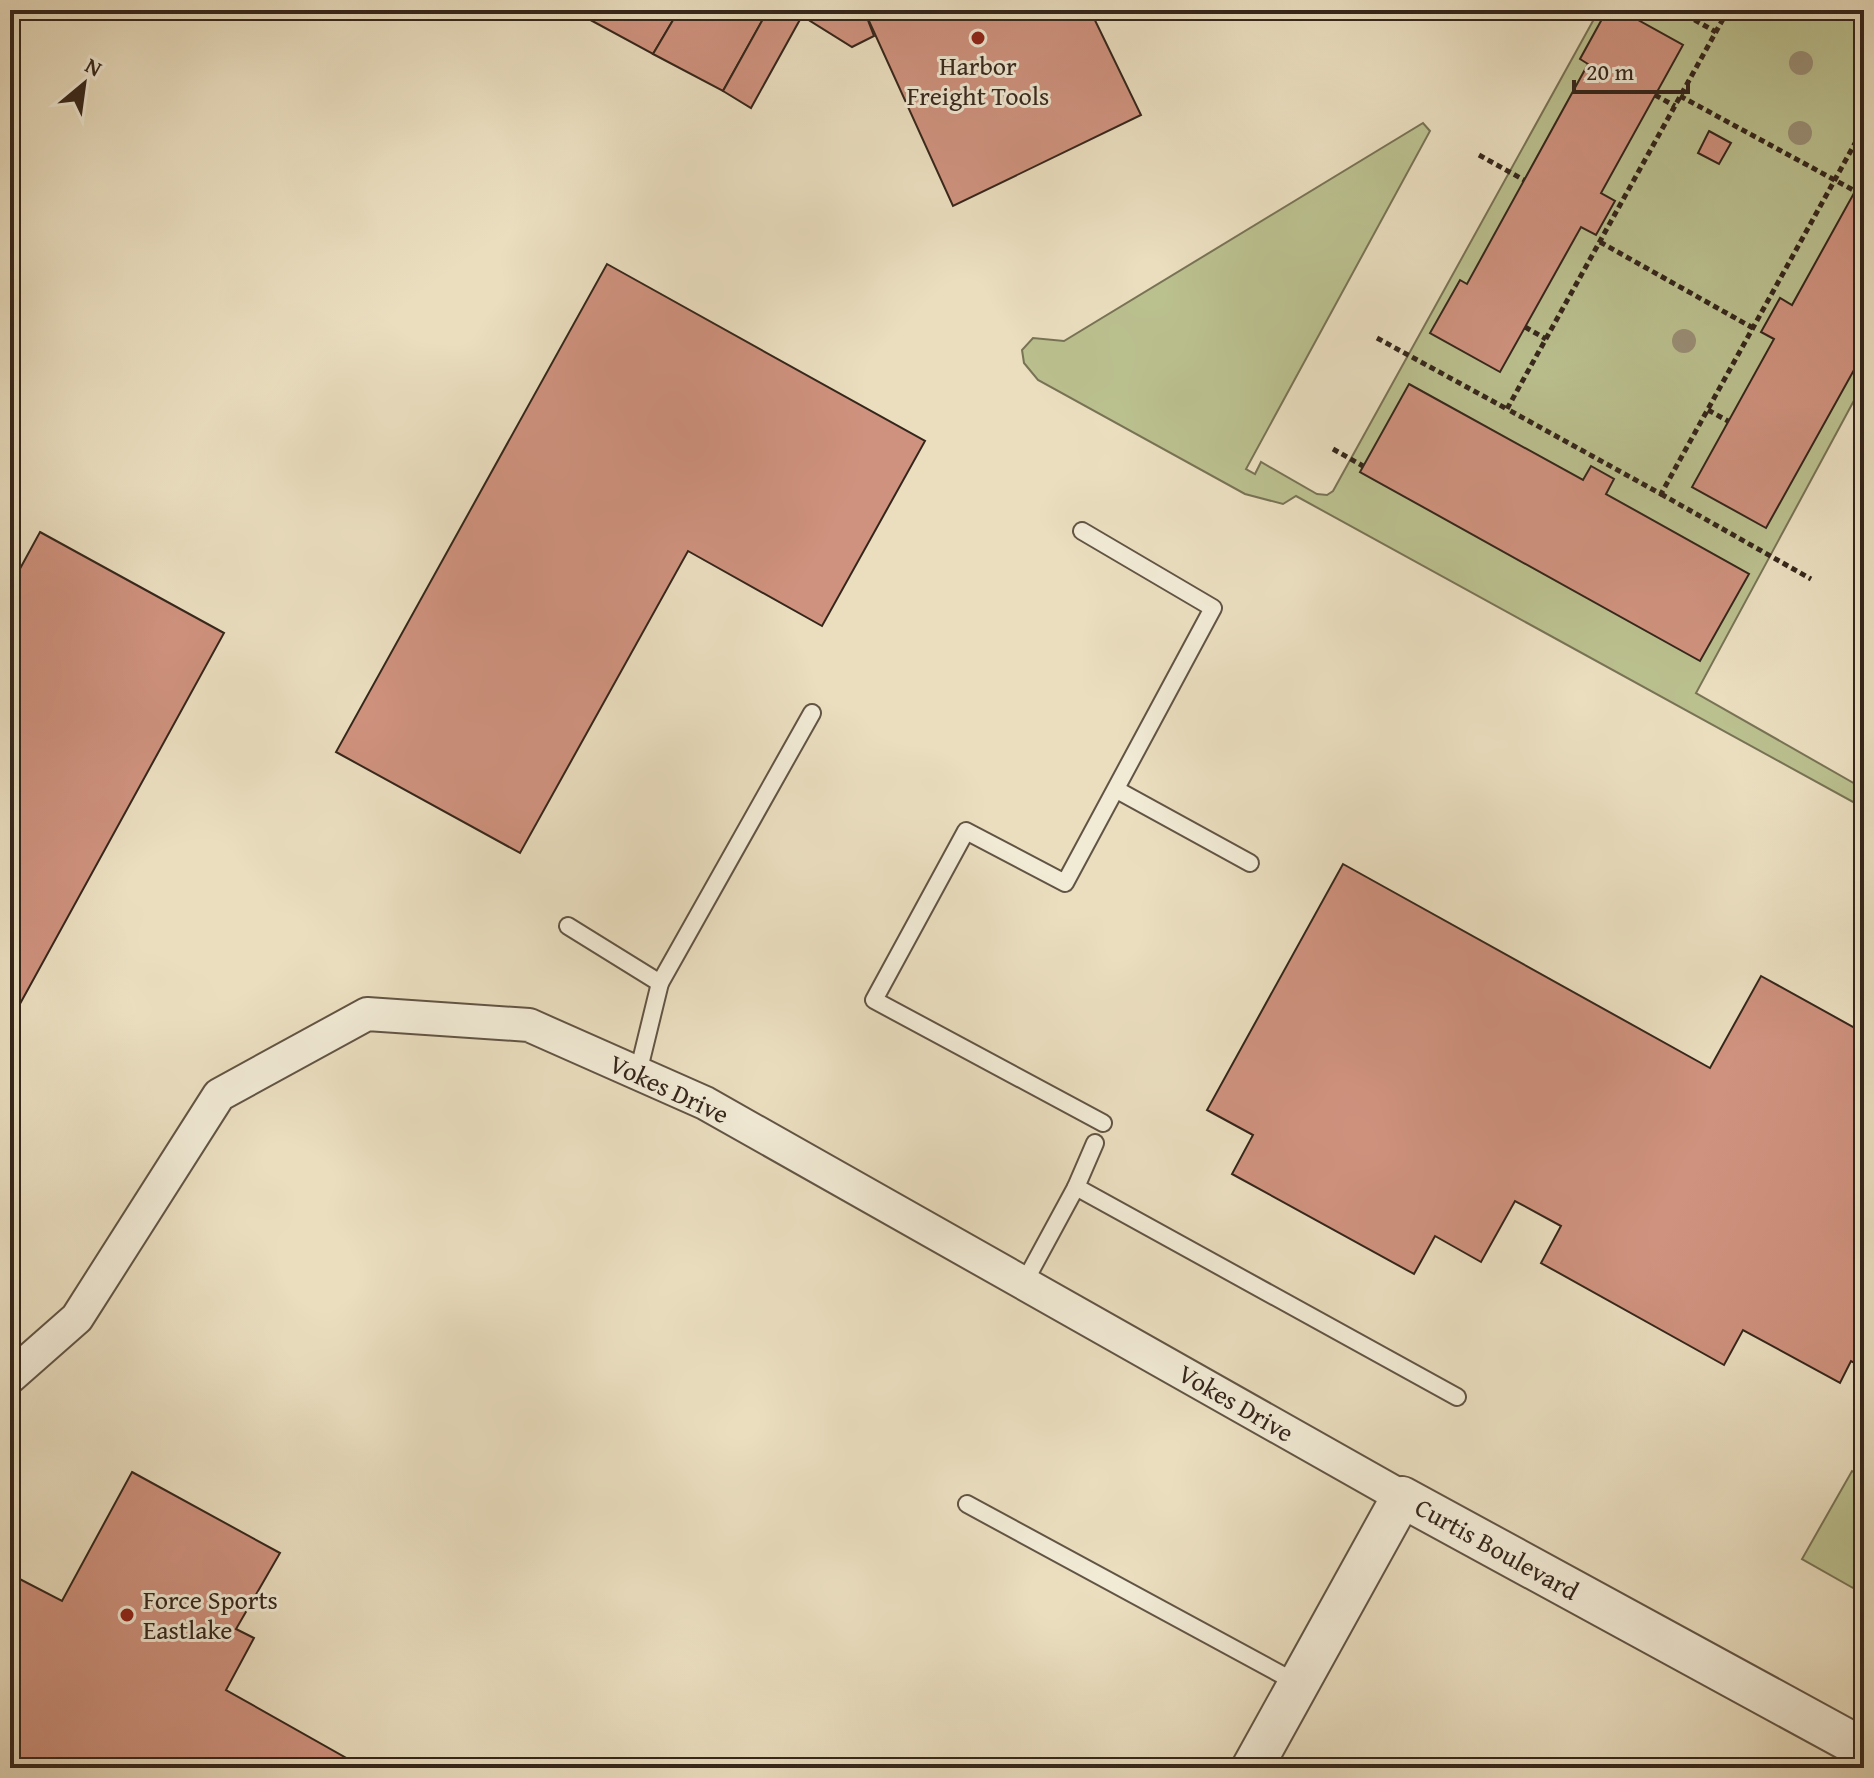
<svg xmlns="http://www.w3.org/2000/svg" width="1874" height="1778" viewBox="0 0 1874 1778" font-family="'Gentium Book Plus',serif">
<rect width="100%" height="100%" fill="#eadebf"/>
<filter id="stains"><feTurbulence type="fractalNoise" baseFrequency=".0025" numOctaves="4"/><feColorMatrix values="0 0 0 0 .2 0 0 0 0 .09 0 0 0 0 .02 0 0 0 .5 -.17"/></filter>
<radialGradient id="worn" r=".72"><stop offset=".6" stop-color="#630" stop-opacity="0"/><stop offset="1" stop-color="#630" stop-opacity=".3"/></radialGradient>
<g fill="#bbc08f" stroke="#787355" stroke-width="2">
<path d="M1599 10H1864V382L1696 693 1864 789V808L1296 496 1283 504 1245 494 1038 380 1024 363 1022 350 1033 338 1064 341 1423 123 1430 131 1246 469 1255 474 1261 462 1317 494 1327 495 1333 491Z"/>
<path d="M1852 1471 1864 1478V1568L1853 1588 1802 1559Z"/>
</g>
<g fill="#cf927e" stroke="#35261b" stroke-width="2">
<path d="M572 10H679L653 54Z"/>
<path d="M679 10H768L723 91 653 54Z"/>
<path d="M768 10H864L874 36 852 47 802 16 751 108 723 91Z"/>
<path d="M864 10H1090L1141 115 953 206Z"/>
<path d="M1607 10H1620L1683 45 1601 193 1615 201 1596 235 1581 227 1500 372 1430 333 1460 280 1467 284 1588 64 1580 59Z"/>
<path d="M1709 131 1731 143 1719 164 1698 153Z"/>
<path d="M1864 175V352L1766 528 1692 487 1774 339 1761 332 1780 298 1792 305Z"/>
<path d="M607 264 925 441 822 626 688 551 520 853 336 752Z"/>
<path d="M1409 384 1583 480 1591 466 1614 479 1606 494 1749 574 1700 661 1360 472Z"/>
<path d="M40 532 224 633 10 1022V587Z"/>
<path d="M1343 864 1710 1068 1761 976 1864 1033V1368L1851 1361 1840 1383 1743 1330 1724 1365 1541 1263 1561 1226 1515 1201 1481 1262 1435 1236 1414 1274 1232 1174 1253 1135 1207 1110Z"/>
<path d="M132 1472 280 1553 236 1629 254 1638 226 1690 364 1768H10V1574L62 1601Z"/>
</g>
<g fill="none" stroke-linecap="round" stroke-linejoin="round">
<g stroke="#625444" stroke-width="20">
<g id="service">
<path d="M1082 531 1213 608 1065 883 966 831 874 1000 1103 1123"/>
<path d="M1117 790 1250 863"/>
<path d="M568 926 660 983 638 1073"/>
<path d="M660 983 812 713"/>
<path d="M1095 1143 1076 1187 1457 1397"/>
<path d="M1024 1283 1076 1187"/>
<path d="M967 1504 1297 1683"/>
</g>
</g>
<g stroke="#625444" stroke-width="36">
<path id="minor" d="M10 1377 77 1318 219 1095 367 1014 529 1025 705 1103 1402 1497"/>
</g>
<g stroke="#625444" stroke-width="44">
<path id="tertiary" d="M1252 1768 1402 1497 1864 1749"/>
</g>
<g stroke="#35261b" stroke-width="5" stroke-dasharray="6 4" stroke-linecap="butt">
<path d="M1677 10 1716 32"/>
<path d="M1728 10 1507 409 1661 494 1864 127"/>
<path d="M1655 95 1675 106"/>
<path d="M1680 96 1855 191"/>
<path d="M1479 155 1524 180"/>
<path d="M1600 242 1753 328"/>
<path d="M1525 327 1546 339"/>
<path d="M1377 338 1507 409"/>
<path d="M1708 410 1728 421"/>
<path d="M1333 449 1363 466"/>
<path d="M1661 494 1811 579"/>
<path d="M1858 495 1864 498"/>
</g>
<use href="#service" stroke="#f1ead5" stroke-width="16"/>
<use href="#minor" stroke="#f1ead5" stroke-width="32"/>
<use href="#tertiary" stroke="#f1ead5" stroke-width="40"/>
</g>
<g fill="#998e75">
<circle cx="1801" cy="63" r="12"/>
<circle cx="1800" cy="133" r="12"/>
<circle cx="1684" cy="341" r="12"/>
</g>
<g fill="#8f2418" stroke="#f1ead5" stroke-width="3">
<circle cx="978" cy="38" r="8"/>
<circle cx="127" cy="1615" r="8"/>
</g>
<g text-anchor="middle" stroke-width="6" stroke-linejoin="round" paint-order="stroke">
<g font-size="26" fill="#35261b" stroke="#f1ead5">
<text x="978" y="75">Harbor<tspan x="978" dy="30">Freight Tools</tspan></text>
<text x="143" y="1609" text-anchor="start">Force Sports<tspan x="143" dy="30">Eastlake</tspan></text>
</g>
<g font-size="26" fill="#35261b" stroke="#f1ead5">
<text transform="translate(669 1089) rotate(25)" y="9">Vokes Drive</text>
<text transform="translate(1236 1403) rotate(30)" y="9">Vokes Drive</text>
<text transform="translate(1497 1549) rotate(29)" y="9">Curtis Boulevard</text>
</g>
</g>
<rect width="1874" height="1778" fill="none" stroke="#eadebf" stroke-width="40"/>
<rect x="12" y="12" width="1850" height="1754" fill="none" stroke="#35261b" stroke-width="4"/>
<rect x="20" y="20" width="1834" height="1738" fill="none" stroke="#35261b" stroke-width="2"/>
<g transform="translate(84 84) rotate(29)" stroke="#f1ead5" stroke-width="6" paint-order="stroke">
<path d="M0-6L14 30L0 20L-14 30Z" fill="#35261b"/>
<text y="-12" font-size="22" font-weight="bold" text-anchor="middle" fill="#35261b">N</text>
</g>
<path d="M1574 80v12h114v-12" fill="none" stroke="#35261b" stroke-width="4"/>
<text x="1586" y="80" font-size="24" fill="#35261b" stroke="#f1ead5" stroke-width="6" paint-order="stroke">20 m</text>
<rect width="100%" height="100%" filter="url(#stains)"/>
<rect width="100%" height="100%" fill="url(#worn)"/>
</svg>
